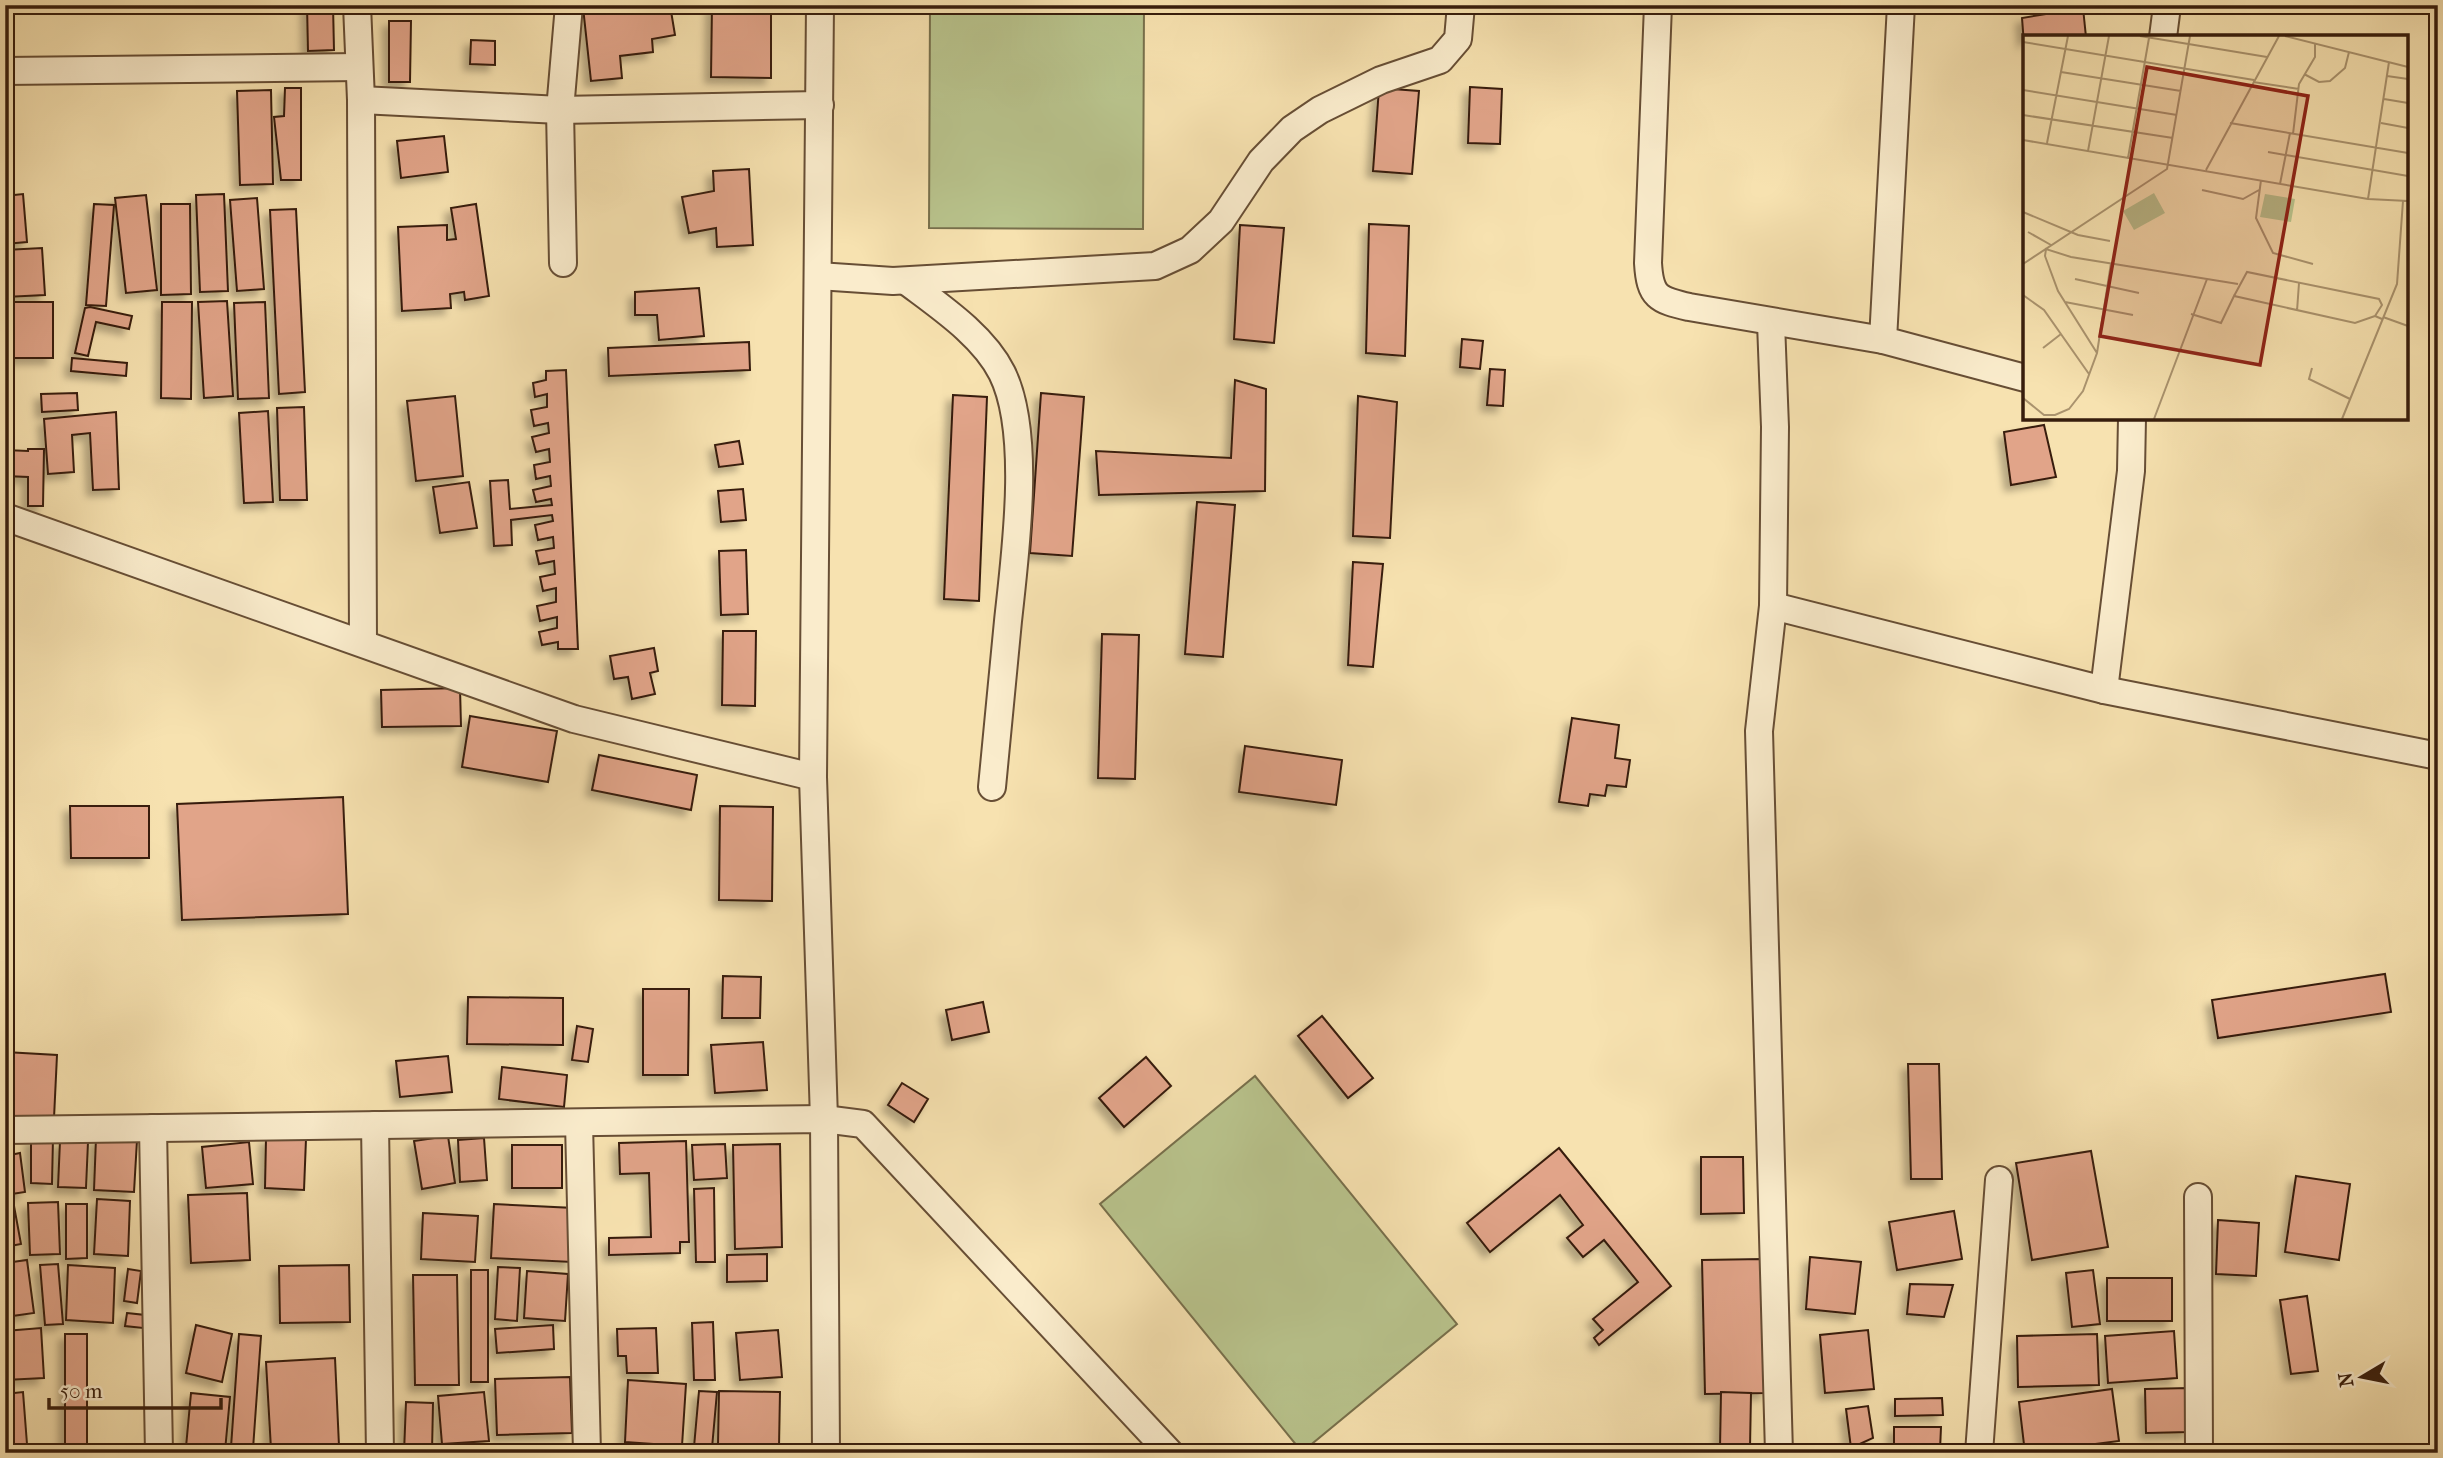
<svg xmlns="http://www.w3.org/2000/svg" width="2443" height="1458" viewBox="0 0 2443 1458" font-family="'IM FELL French Canon',serif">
<defs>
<filter id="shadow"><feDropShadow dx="-6" dy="6" stdDeviation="3.5" flood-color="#0004"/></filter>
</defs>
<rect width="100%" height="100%" fill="#f7e2b0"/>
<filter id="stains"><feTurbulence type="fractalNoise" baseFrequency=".00286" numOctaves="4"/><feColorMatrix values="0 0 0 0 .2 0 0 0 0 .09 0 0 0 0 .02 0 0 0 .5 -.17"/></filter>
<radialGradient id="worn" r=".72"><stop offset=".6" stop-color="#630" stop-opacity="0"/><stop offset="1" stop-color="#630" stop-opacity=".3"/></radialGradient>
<g fill="#b9c48d" stroke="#78704c" stroke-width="2">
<path d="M930 5H1144L1143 229 929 228Z"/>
<path d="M1255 1076 1457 1324 1302 1452 1100 1204Z"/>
</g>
<g fill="#e1a489" stroke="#371d0c" stroke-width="2" filter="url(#shadow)">
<path d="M307 5H333L334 50 308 51Z"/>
<path d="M598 5H670L675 35 652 39 653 52 620 56 622 78 591 81 583 7Z"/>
<path d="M712 5H771V78L711 77Z"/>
<path d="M2083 8 2086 37H2025L2024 44 2022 18Z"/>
<path d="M389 21H411L410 82H389Z"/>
<path d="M471 40 495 41V65L470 64Z"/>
<path d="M1470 87 1502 89 1500 144 1468 143Z"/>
<path d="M285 88H301V180H281L274 117 284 116Z"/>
<path d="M1379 88 1419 91 1412 174 1373 171Z"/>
<path d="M271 90 273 184 240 185 237 91Z"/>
<path d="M444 136 448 172 401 178 397 141Z"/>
<path d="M749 169 753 245 717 247 716 228 689 233 682 197 714 191 713 171Z"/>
<path d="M23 194 27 242 5 244V196Z"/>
<path d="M224 194 228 291 200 292 196 195Z"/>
<path d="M146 195 157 290 126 293 115 198Z"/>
<path d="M257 198 264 289 237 291 230 200Z"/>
<path d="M94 204 114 205 106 306 86 305Z"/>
<path d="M161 204H190L191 294 161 295Z"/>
<path d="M476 204 489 296 465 300 464 292 450 294 451 308 402 311 398 227 447 225V240L456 239 451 208Z"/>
<path d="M296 209 305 392 279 394 270 210Z"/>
<path d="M1369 224 1409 226 1405 356 1366 353Z"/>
<path d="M1240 225 1284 228 1274 343 1234 339Z"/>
<path d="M42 248 45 295 5 297V250Z"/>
<path d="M699 288 704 336 659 340 657 315H635V292Z"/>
<path d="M227 301 233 396 204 398 198 302Z"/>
<rect x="5" y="302" width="48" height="56"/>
<path d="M162 302H192L191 399 161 398Z"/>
<path d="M265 302 269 398 238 399 234 303Z"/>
<path d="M90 307 132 316 129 329 96 322 88 356 75 353 85 308Z"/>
<path d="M1462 339 1483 341 1480 369 1460 367Z"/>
<path d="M749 342 750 370 609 376 608 348Z"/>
<path d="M72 358 127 363 126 376 71 371Z"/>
<path d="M1490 369 1505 370 1503 406 1487 405Z"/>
<path d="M566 370 578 649H558V642L542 645 539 632 557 628V617L540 621 537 606 556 602V588L543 591 540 577 555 574 554 561 539 564 536 551 554 548 553 537 538 540 535 525 553 521 552 515 511 520 512 545 494 546 490 481 508 480 510 509 552 505 551 499 536 502 533 490 551 486 550 476 536 479 534 465 550 462 549 449 536 452 532 437 549 433 548 423 534 426 531 410 547 407V394L535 397 533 383 546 380V371Z"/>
<path d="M1235 380 1266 389 1265 491 1099 495 1096 451 1231 458Z"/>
<path d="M77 393 78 410 42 412 41 394Z"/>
<path d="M1041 393 1084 397 1072 556 1030 553Z"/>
<path d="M953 395 987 397 979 601 944 599Z"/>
<path d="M455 396 463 476 416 481 407 401Z"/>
<path d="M1358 396 1397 402 1390 538 1353 536Z"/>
<path d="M304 407 307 500H280L277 408Z"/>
<path d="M268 411 273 502 244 503 239 413Z"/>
<path d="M116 412 119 489 93 490 90 433 72 435 74 472 48 474 44 419Z"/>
<path d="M2044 425 2056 477 2011 485 2004 432Z"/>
<path d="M739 441 743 464 719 467 715 445Z"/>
<path d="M28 449H44L43 506H28V477L5 476V450L28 451Z"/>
<path d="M469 482 477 528 440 533 433 487Z"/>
<path d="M743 489 746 520 721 522 718 491Z"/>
<path d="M1197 502 1235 505 1223 657 1185 654Z"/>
<path d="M746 550 748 614 721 615 719 551Z"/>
<path d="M1353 562 1383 564 1373 667 1348 665Z"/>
<path d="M723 631H756L755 706 722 705Z"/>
<path d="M1102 634 1139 635 1135 779 1098 778Z"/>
<path d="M654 648 658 671 650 673 655 694 632 699 628 677 614 679 610 656Z"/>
<path d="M460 688 461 726 382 727 381 690Z"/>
<path d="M470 716 557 731 548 782 462 767Z"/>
<path d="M1572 718 1619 725 1615 758 1630 760 1626 787 1607 785 1605 796 1590 794 1588 806 1559 802Z"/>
<path d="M1245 746 1342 760 1336 805 1239 792Z"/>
<path d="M599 755 697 775 691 810 592 790Z"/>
<path d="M343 797 348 914 182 920 177 804Z"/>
<path d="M70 806H149V858H71Z"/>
<path d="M720 806 773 807 772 901 719 900Z"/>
<path d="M2385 974 2391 1012 2218 1038 2212 1000Z"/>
<path d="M723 976 761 977 760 1018H722Z"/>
<path d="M643 989H689L688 1075H643Z"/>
<path d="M468 997 563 998V1045L467 1044Z"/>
<path d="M983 1002 989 1032 952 1040 946 1010Z"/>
<path d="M1322 1016 1373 1078 1348 1098 1298 1036Z"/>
<path d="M577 1026 593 1029 588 1062 572 1060Z"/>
<path d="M763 1042 767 1090 715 1093 711 1045Z"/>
<path d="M5 1052 57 1055 54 1118 5 1116Z"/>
<path d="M448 1056 452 1092 400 1097 396 1061Z"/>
<path d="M1146 1057 1171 1086 1124 1127 1099 1098Z"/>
<path d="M1908 1064H1939L1942 1179H1911Z"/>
<path d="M502 1067 567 1075 564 1107 499 1099Z"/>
<path d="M902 1083 928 1099 914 1122 888 1105Z"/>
<path d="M448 1136 455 1183 422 1189 414 1141Z"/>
<path d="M31 1138H53L52 1184 31 1183Z"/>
<path d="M96 1138 137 1140 134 1192 94 1190Z"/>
<path d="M266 1138 306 1139 304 1190 265 1188Z"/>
<path d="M484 1138 487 1180 460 1182 458 1140Z"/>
<path d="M60 1141 88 1142 86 1188 58 1187Z"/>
<path d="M686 1141 689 1242H680V1253L609 1255V1238L651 1237 649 1173 620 1174 619 1143Z"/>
<path d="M249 1142 253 1184 206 1188 202 1147Z"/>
<path d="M725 1144 727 1178 694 1180 692 1145Z"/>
<path d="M780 1144 782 1247 735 1249 733 1145Z"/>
<rect x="512" y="1145" width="50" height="43"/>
<path d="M1559 1148 1671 1286 1599 1345 1594 1338 1603 1330 1593 1319 1638 1282 1604 1240 1583 1257 1567 1238 1583 1225 1560 1195 1490 1252 1467 1223Z"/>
<path d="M2091 1151 2108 1247 2032 1260 2016 1163Z"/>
<path d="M20 1153 25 1192 5 1195V1156Z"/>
<path d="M1701 1157H1743L1744 1213 1701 1214Z"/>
<path d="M2296 1176 2350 1184 2339 1260 2285 1252Z"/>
<path d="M714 1188 715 1262H696L694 1189Z"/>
<path d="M247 1193 250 1260 191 1263 188 1195Z"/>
<path d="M97 1199 130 1201 128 1256 94 1254Z"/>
<path d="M58 1202 60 1254 30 1255 28 1203Z"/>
<path d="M66 1204H87V1258L66 1259Z"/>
<path d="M494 1204 574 1208 572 1262 491 1258Z"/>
<path d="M14 1206 21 1244 5 1247V1208Z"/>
<path d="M1954 1211 1962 1259 1897 1270 1889 1222Z"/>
<path d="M423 1213 478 1216 475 1262 421 1259Z"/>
<path d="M2218 1220 2259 1223 2256 1276 2216 1274Z"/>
<path d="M767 1254V1281L727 1282V1255Z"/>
<path d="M1810 1257 1861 1262 1855 1314 1806 1309Z"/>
<path d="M1763 1259 1766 1393 1705 1394 1702 1260Z"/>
<path d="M27 1260 34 1313 5 1317V1263Z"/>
<path d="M58 1264 63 1324 45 1325 40 1265Z"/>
<path d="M68 1265 115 1268 113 1323 66 1320Z"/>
<path d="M349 1265 350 1322 280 1323 279 1266Z"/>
<path d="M498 1267 520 1268 517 1321 495 1319Z"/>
<path d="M128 1269 141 1271 137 1303 124 1301Z"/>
<rect x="471" y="1270" width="17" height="112"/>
<path d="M2093 1270 2100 1324 2072 1327 2066 1273Z"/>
<path d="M527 1271 568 1274 565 1321 524 1318Z"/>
<path d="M413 1275H457L459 1385H415Z"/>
<rect x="2107" y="1278" width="65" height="43"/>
<path d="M1910 1284 1953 1285 1944 1317 1907 1314Z"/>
<path d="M2307 1296 2318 1371 2291 1374 2280 1300Z"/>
<path d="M127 1313 145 1315 143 1328 125 1326Z"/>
<path d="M713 1322 715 1380H694L692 1323Z"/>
<path d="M196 1325 232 1334 222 1382 186 1373Z"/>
<path d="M553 1325 554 1349 497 1353 495 1329Z"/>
<path d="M41 1328 44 1378 5 1380V1331Z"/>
<path d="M656 1328 658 1373H627L626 1356H618L617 1329Z"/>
<path d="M778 1330 782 1377 740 1380 736 1333Z"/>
<path d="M1868 1330 1874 1389 1825 1393 1820 1335Z"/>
<path d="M2174 1331 2177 1378 2108 1383 2105 1336Z"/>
<rect x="65" y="1334" width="22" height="119"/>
<path d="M239 1334 261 1336 253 1449 231 1447Z"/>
<path d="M2097 1334 2099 1385 2018 1387 2017 1336Z"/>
<path d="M335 1358 339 1446 271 1449 266 1362Z"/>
<path d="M570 1377 572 1433 497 1435 495 1379Z"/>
<path d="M628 1380 686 1384 682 1446 625 1442Z"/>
<path d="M2189 1388 2190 1432 2146 1433 2145 1389Z"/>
<path d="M2112 1389 2119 1441 2025 1453 2019 1402Z"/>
<path d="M699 1391 717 1392 712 1448 694 1447Z"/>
<path d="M719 1391 780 1392 779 1447 718 1445Z"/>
<path d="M23 1392 27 1444 5 1446V1394Z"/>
<path d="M484 1392 489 1441 442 1444 438 1396Z"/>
<path d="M1721 1392 1751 1393 1750 1448H1720Z"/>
<path d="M191 1393 230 1397 225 1451 186 1447Z"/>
<path d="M1942 1398 1943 1415 1895 1416V1399Z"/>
<path d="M406 1402 433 1403 432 1453H404Z"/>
<path d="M1868 1406 1873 1438 1851 1448 1846 1409Z"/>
<path d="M1894 1427H1941L1940 1450H1894Z"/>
</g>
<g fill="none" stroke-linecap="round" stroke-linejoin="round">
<g stroke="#674e35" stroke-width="30">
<g id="minor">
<path d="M357 5 361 100 363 643"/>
<path d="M820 5 813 777 824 1119 826 1453"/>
<path d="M1658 5 1648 263C1650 297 1658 300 1689 307L1883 340"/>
<path d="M1901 5 1883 340 2025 378"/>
<path d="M2163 37 2167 6"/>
<path d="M5 71 359 67"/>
<path d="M361 100 560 110 820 105"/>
<path d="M563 263 560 110 569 5"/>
<path d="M818 276 893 281 1155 266 1190 250 1221 221 1261 161 1292 129 1320 110 1381 80 1440 60 1458 39 1461 5"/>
<path d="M906 281C939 306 983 335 1002 373 1032 433 1015 555 1008 621 1003 676 997 732 992 787"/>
<path d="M1771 323 1775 427 1773 606 1759 731 1779 1453"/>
<path d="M5 517 574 719 813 777"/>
<path d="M1773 606 2104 690 2438 756"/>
<path d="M2104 690 2131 471 2132 418"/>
<path d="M579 1123 587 1453"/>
<path d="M375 1125 380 1453"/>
<path d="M153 1128 159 1453"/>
<path d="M5 1130 824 1119 863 1124 1170 1453"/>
<path d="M2198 1197 2199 1453"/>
<path d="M1979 1453 1999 1180"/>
</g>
</g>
<use href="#minor" stroke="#faeccc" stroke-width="26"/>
</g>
<g transform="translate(2023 35)">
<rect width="385" height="385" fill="#f7e2b0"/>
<path d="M131 158 142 178 111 195 100 176ZM242 159 272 164 268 187 237 182Z" fill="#b9c48d"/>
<path fill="none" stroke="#aa936e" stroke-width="2" d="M117 1 244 22M262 1 385 32M0 7 231 45M38 37 158 56M281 39 296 47 307 46 322 33 326 17M364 41 385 44M230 47 276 54M0 55 154 80M361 64 385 68M0 80 150 103M207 88 385 118M358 88 385 93M270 99 276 49 292 22V8M0 105 345 164 385 166M24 108 45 1M65 116 86 1M245 117 385 141M105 123 126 3M183 135 256 1M238 145 233 183 250 218 290 229M257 149 267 98M179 155 220 164 236 155M345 164 366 27M0 177 55 200 87 206M5 197 28 210M0 229 144 134 167 1M52 244 116 258M0 260 21 275 66 339M211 261 224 237 356 264 359 270 352 281 359 284M42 267 110 280M274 276 276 248M168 279 198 288 211 261 332 288 352 281M360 282 385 291M20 313 38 299M74 318 35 256 22 221 23 214 48 222 215 249M289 333 286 344 327 364M0 363 21 380H32L46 374 60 356 74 318 88 228M131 384 184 244M319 384 374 249 380 166"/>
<path fill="#8f2418" fill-opacity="0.15" stroke="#8f2418" stroke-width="3.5" d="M124 32 285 61 237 330 77 301Z"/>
<rect width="385" height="385" fill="none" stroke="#371d0c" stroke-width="3.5"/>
</g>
<rect width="2443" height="1458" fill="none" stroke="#f7e2b0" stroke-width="28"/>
<rect x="7" y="7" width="2429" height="1444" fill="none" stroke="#371d0c" stroke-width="3.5"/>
<rect x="14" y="14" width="2415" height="1430" fill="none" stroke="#371d0c" stroke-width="2"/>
<g transform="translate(2362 1377) rotate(260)" stroke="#faeccc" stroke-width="5" paint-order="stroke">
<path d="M0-5L12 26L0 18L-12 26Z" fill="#371d0c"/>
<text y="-10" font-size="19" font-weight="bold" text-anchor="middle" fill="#371d0c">N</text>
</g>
<path d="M49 1398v10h172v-10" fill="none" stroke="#371d0c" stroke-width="3.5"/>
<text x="60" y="1398" font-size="21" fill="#371d0c" stroke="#faeccc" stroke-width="5" paint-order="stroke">50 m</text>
<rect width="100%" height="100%" filter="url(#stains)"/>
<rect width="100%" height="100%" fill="url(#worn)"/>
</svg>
